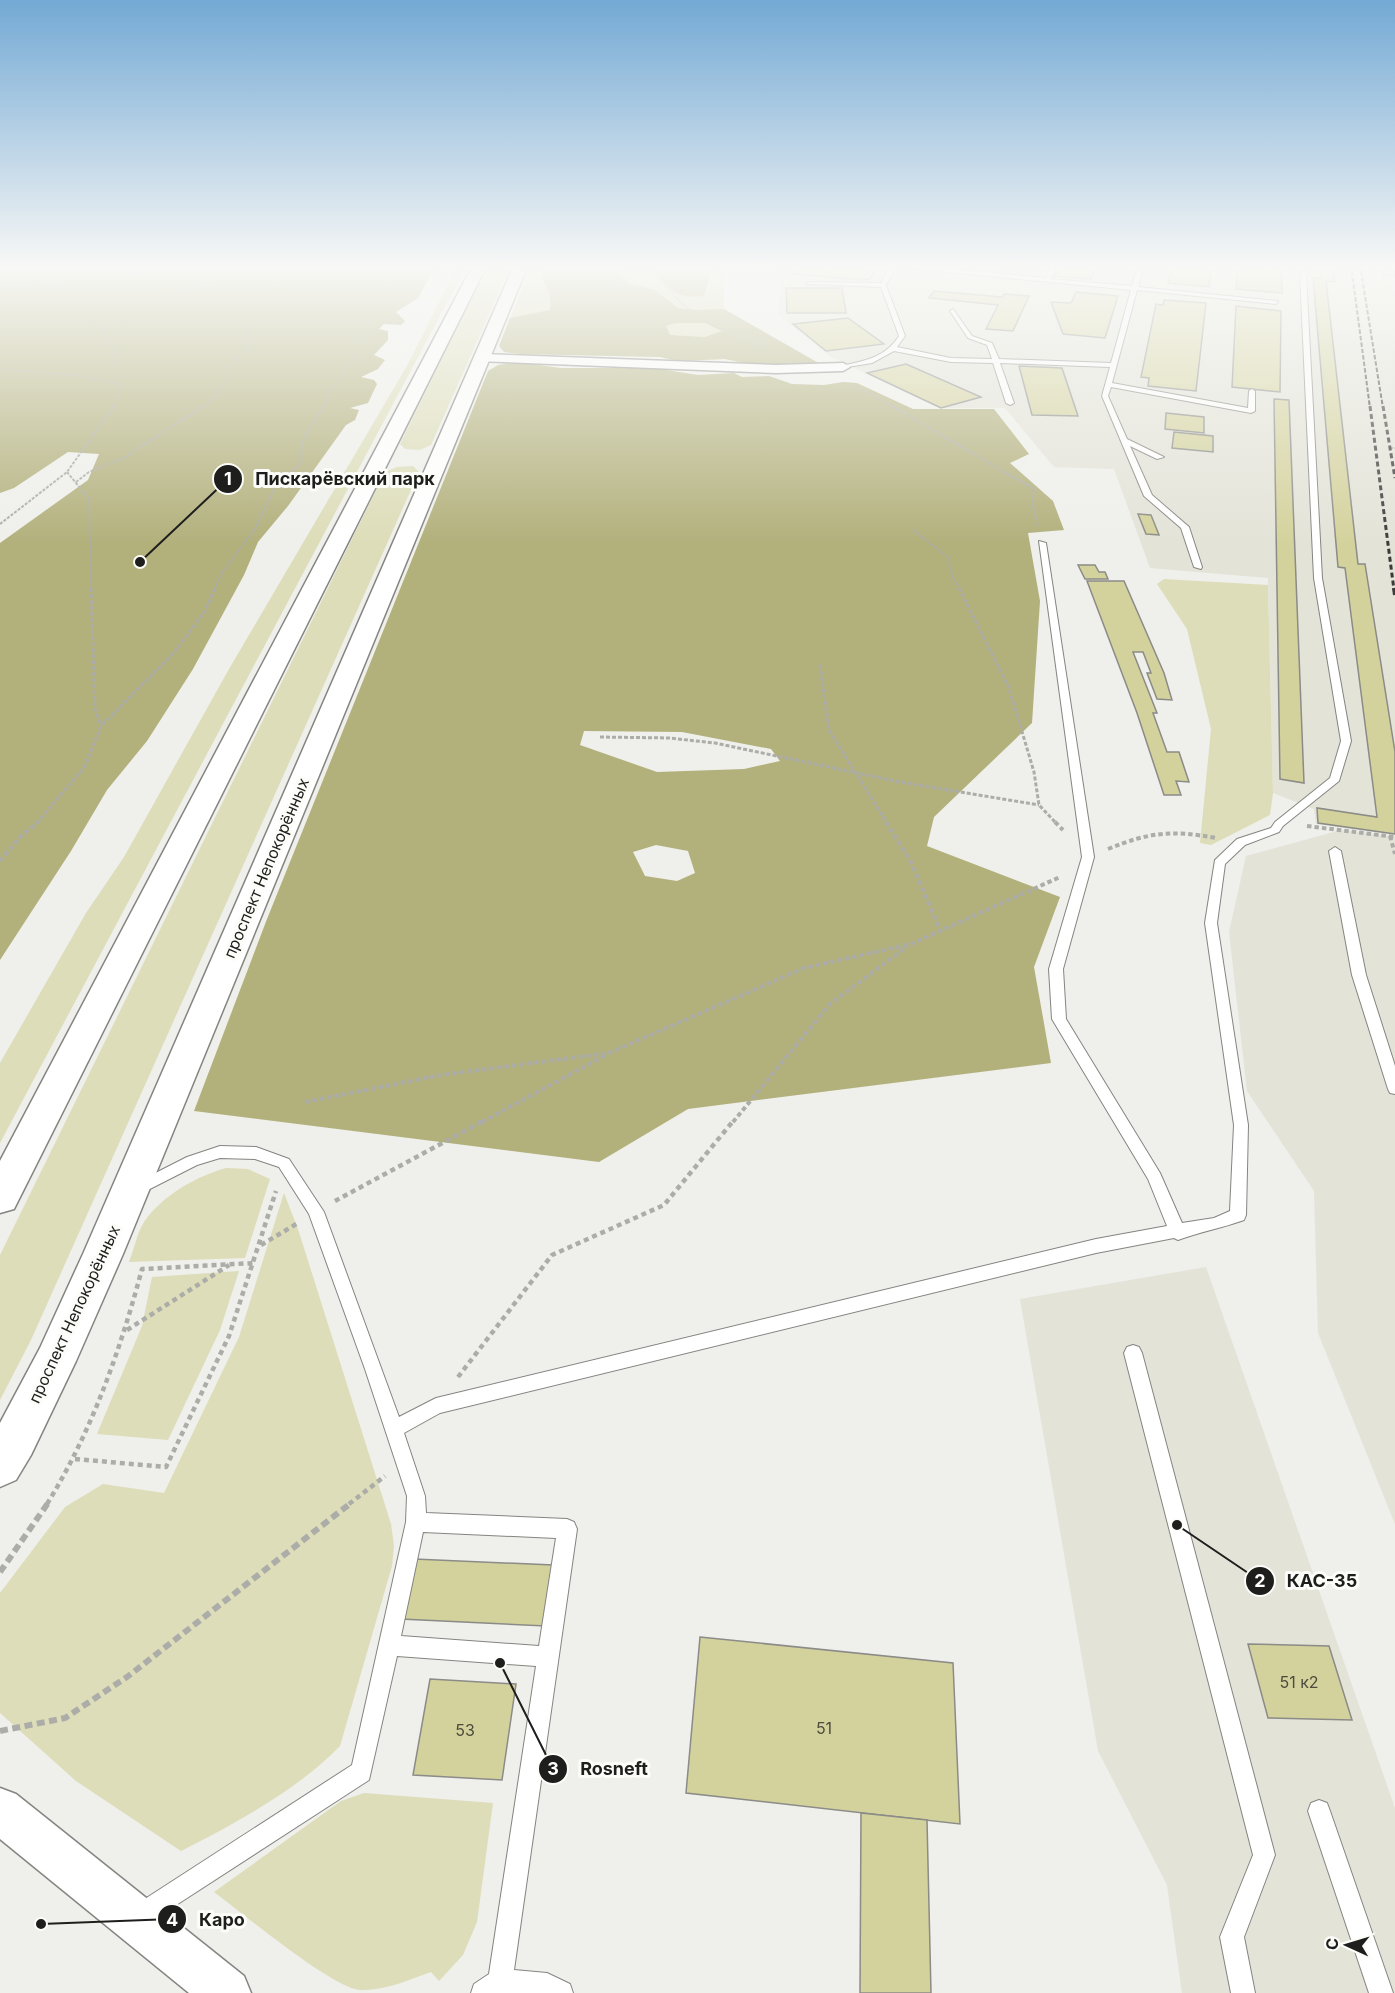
<svg xmlns="http://www.w3.org/2000/svg" width="1395" height="1993" viewBox="0 0 1395 1993" font-family="Inter,sans-serif">
<rect width="100%" height="100%" fill="#efefeb"/>
<g fill="#e3e3d8">
<path d="M747 265H1395V276L1384 275 1391 280 1395 293V835L1316 824 1314 809 1273 793 1268 578 1150 568 1114 469 1054 467 1005 408H939L831 357 778 315 781 271 747 269Z"/>
<path d="M1341 830 1395 836V1524L1318 1333 1314 1191 1247 1091 1229 932 1246 856Z"/>
<path d="M1206 1267 1395 1808V1993H1182L1167 1885 1098 1751 1020 1299Z"/>
</g>
<g fill="#ddddb9">
<path d="M458 265H467L0 1143V1063L86 913 124 857 229 669 408 364Z"/>
<path d="M488 265H511L431 445 420 450 405 449 400 444Z"/>
<path d="M532 265H724V309L822 365 749 364 725 359 678 361 660 357 520 354 504 352 499 346Z"/>
<path d="M413 466 419 472 31 1340 0 1400V1255L385 472 397 467Z"/>
<path d="M1164 579 1268 585 1273 793 1270 815 1211 845 1200 843 1211 729 1187 629 1157 584Z"/>
<path d="M226 1168 248 1169 270 1179 245 1258 129 1262C134 1250 137 1233 144 1222 163 1195 195 1177 226 1168Z"/>
<path d="M284 1193 298 1229 391 1524 394 1546 392 1566 340 1746C300 1788 233 1825 181 1851L76 1781 0 1713V1593L65 1507 103 1484 164 1493 239 1337Z"/>
<path d="M239 1271 220 1330 168 1440 97 1434 142 1326 152 1277Z"/>
<path d="M364 1793 493 1803 477 1922 463 1955 439 1981 431 1972C408 1980 385 1991 360 1990 332 1988 241 1912 214 1892L341 1801Z"/>
</g>
<g fill="#b2b07b" fill-rule="evenodd">
<path d="M0 265H426L434 269 418 298 396 312 405 321 401 325 384 324 379 329 388 331V340L374 355 385 360 378 369 361 377 374 380 377 384 368 403 350 408 359 410 355 420 346 425 288 506 258 542 244 575 193 669 147 741 107 790 71 851 0 960V543L88 480 99 454 68 452 14 488 0 493Z"/>
<path d="M538 265H623L622 276 630 284 655 290 678 308 697 310 724 309 822 365 749 364 725 359 678 361 660 357 520 354 504 352 499 346 510 318 550 310C552 297 549 288 541 278L543 271 536 268ZM675 323H705L722 331 705 337 670 335 666 326Z"/>
<path d="M652 265H713L704 296C672 299 671 289 649 267Z"/>
<path d="M517 362 561 368H654L698 375 734 373 742 377 769 376 792 384 824 385 843 382 857 383 913 409H994L1029 454 1010 463 1053 501 1064 530 1028 533 1040 601 1032 723 934 817 927 846 1060 897 1034 967 1051 1063 688 1109 599 1162 194 1111 267 919 488 371 498 365ZM584 731 682 732 771 749 780 761 744 769 657 772 580 745ZM656 845 688 851 695 873 677 881 645 876 633 852Z"/>
</g>
<g fill="#d4d29c" stroke="#8b8b88" stroke-width="1.5">
<path d="M802 265H812L836 267 827 277 793 274Z"/>
<path d="M1060 265H1112L1111 269 1096 267 1091 279 1055 276Z"/>
<path d="M1172 265H1212L1209 287 1168 283Z"/>
<path d="M1238 265H1281L1282 293 1236 289Z"/>
<path d="M1320 265H1332L1335 282 1326 281 1358 564H1365L1395 752V834L1318 823 1317 808 1377 817 1345 568 1338 567 1313 278H1321Z"/>
<path d="M1382 265H1394L1395 276 1383 275Z"/>
<path d="M836 267 875 271 870 279 863 280 827 277Z"/>
<path d="M786 288H842L846 313H787Z"/>
<path d="M934 291 1002 297 1004 294 1029 296 1013 331 986 329 998 305 929 298Z"/>
<path d="M1076 292 1118 296 1105 338 1063 334 1051 302 1071 303Z"/>
<path d="M1164 300 1206 303 1196 391 1148 386 1149 378 1141 377 1156 304 1163 305Z"/>
<path d="M1236 306 1281 311 1280 392 1232 387Z"/>
<path d="M848 318 884 344 826 351 793 324Z"/>
<path d="M906 364 981 397 941 408 867 373Z"/>
<path d="M1019 366 1062 368 1078 416 1032 415Z"/>
<path d="M1274 399 1289 400 1304 783 1280 779Z"/>
<path d="M1166 413 1204 417V433L1165 429Z"/>
<path d="M1174 432 1213 436V452L1172 448Z"/>
<path d="M1138 514 1151 515 1159 535 1146 534Z"/>
<path d="M1078 565H1095L1099 572H1105L1108 579H1085Z"/>
<path d="M1087 581H1124L1164 673 1172 700 1157 699 1147 673H1151L1143 652H1133L1157 713H1153L1167 752H1179L1189 782 1176 781 1181 795H1164L1137 713Z"/>
<path d="M414 1559 553 1565 546 1626 401 1619Z"/>
<path d="M700 1637 953 1663 960 1824 686 1793Z"/>
<path d="M1248 1644 1329 1646 1352 1720 1268 1718Z"/>
<path d="M430 1679 516 1684 502 1780 413 1775Z"/>
<path d="M861 1813 927 1820 931 1993H860Z"/>
</g>
<g fill="none" stroke-linecap="round" stroke-linejoin="round">
<g stroke="#848481" stroke-width="2">
<g id="service">
<path d="M891 265H912L1046 278 1051 265H1057L1051 279 1132 286 1138 265H1144L1138 287 1278 301 1276 304 1137 290 1112 383 1248 408 1249 391 1252 389 1255 391V411L1251 413 1111 387 1108 396 1127 439 1164 457 1157 459 1130 446 1152 495 1189 527 1202 567 1201 569 1194 567 1181 528 1144 496 1102 396 1110 367 1000 363 1014 403 1010 405 1006 403 993 363 951 362 894 351 872 363 841 368V366C864 361 885 358 899 336L881 287 806 284 809 282 881 283ZM896 267 1131 290 1111 363 999 359 992 343 972 336 953 309 950 311 968 338 987 345 992 359 951 358 897 347 905 336 886 285Z"/>
<path d="M1308 265H1314L1315 269 1306 275 1322 578 1351 741 1339 781 1283 826 1279 832 1245 845 1225 864 1217 923 1248 1125 1246 1215 1244 1220C1222 1228 1199 1232 1178 1240L1174 1238 1096 1253 440 1413 404 1433 425 1496 426 1513 567 1519 574 1522 577 1529 514 1970 547 1973 570 1984 573 1993H471L474 1984 489 1974 536 1666 397 1656 369 1780 150 1922 142 1926 134 1922 130 1914 134 1906 352 1765 406 1522 407 1496 365 1369 309 1214 279 1167 255 1159 220 1158 197 1165 136 1196 130 1194 128 1190 130 1186 187 1157 220 1146 256 1147 289 1159 324 1212 399 1417 436 1398 1096 1239 1167 1226 1148 1179 1052 1019 1049 969 1082 857 1039 541 1046 543 1094 857 1063 969 1066 1019 1160 1173 1182 1223 1214 1218 1230 1211 1234 1125 1205 923 1215 860 1237 839 1271 828 1275 822 1330 778 1341 741 1314 578 1300 274 1309 268ZM423 1532 556 1538 539 1646 401 1636Z"/>
<path d="M1335 847 1341 851 1366 975 1395 1066V1094L1390 1093 1388 1089 1352 975 1329 851Z"/>
<path d="M1133 1345 1139 1347 1142 1353 1275 1855 1244 1937 1255 1993H1231L1220 1937 1253 1855 1124 1353 1127 1347Z"/>
<path d="M1319 1800 1327 1803 1330 1811 1393 1993H1369L1308 1811 1311 1803Z"/>
</g>
</g>
<g stroke="#848481" stroke-width="3">
<g id="minor">
<path d="M482 354 776 365 843 363 850 367 843 371 776 373 477 361 475 358Z"/>
<path d="M0 1788 16 1794 244 1976 251 1993H189L0 1839Z"/>
</g>
</g>
<g stroke="#848481" stroke-width="3">
<g id="primary">
<path d="M473 265H487L14 1209 0 1213V1161Z"/>
<path d="M514 265H528L123 1254 76 1361 31 1455 16 1480 0 1487V1423L40 1348 83 1254Z"/>
</g>
</g>
<g stroke="#acaca8" stroke-width="1.5" stroke-dasharray="2 1.5" stroke-linecap="butt">
<path d="M22 265 32 270 55 291 63 308 104 330 116 356 119 392 113 408"/>
<path d="M645 265 680 302 713 326 766 348"/>
<path d="M0 286 223 265"/>
<path d="M564 323 606 300 614 288 645 265"/>
<path d="M104 330 165 298 205 285 230 265"/>
<path d="M0 369 82 376 118 384"/>
<path d="M849 385 866 391 895 408"/>
<path d="M201 408 210 402 230 375 227 369 250 347 248 328 268 313 276 303 270 270 282 265"/>
<path d="M323 408 332 388 355 355 373 314 383 301 389 280 399 273 400 269 396 265"/>
</g>
<g stroke="#acaca8" stroke-width="2" stroke-dasharray="3 1.5" stroke-linecap="butt">
<path d="M892 406 1034 489 1032 502 1038 527"/>
<path d="M1390 448H1395"/>
<path d="M67 472 89 499 91 590"/>
<path d="M76 482 89 472 125 457 203 406"/>
<path d="M0 524 67 472 114 406"/>
<path d="M913 530 948 557 952 575 960 590"/>
<path d="M214 590 221 574 255 529 275 487 300 464 303 439 324 406"/>
</g>
<g stroke="#acaca8" stroke-width="3" stroke-dasharray="4 2" stroke-linecap="butt">
<path d="M91 588 95 709 101 726"/>
<path d="M959 588 1009 688 1034 772 1039 805 1056 823"/>
<path d="M820 665 829 730 887 823"/>
<path d="M600 737 669 738 715 743 900 782 1039 805"/>
<path d="M37 823 85 766 101 726 174 653 205 611 215 588"/>
</g>
<g stroke="#acaca8" stroke-width="4" stroke-dasharray="4.5 3" stroke-linecap="butt">
<path d="M886 822 910 860 940 930"/>
<path d="M1055 822 1063 830"/>
<path d="M1307 826 1395 837"/>
<path d="M1390 836 1395 854"/>
<path d="M1108 849C1149 832 1173 830 1216 838"/>
<path d="M0 861 21 836 38 822"/>
<path d="M305 1102 441 1075 609 1053 804 968 911 944 1060 877"/>
<path d="M482 1122 606 1055"/>
<path d="M733 1122 830 1004 908 946"/>
</g>
<g stroke="#acaca8" stroke-width="4.5" stroke-dasharray="5 4" stroke-linecap="butt">
<path d="M335 1201 485 1120"/>
<path d="M261 1245 298 1223"/>
<path d="M127 1330 229 1265"/>
<path d="M458 1377 552 1255 664 1205 734 1120"/>
<path d="M75 1459 166 1467 229 1336 276 1191"/>
<path d="M47 1504C92 1431 120 1351 142 1269L255 1263"/>
<path d="M349 1504 385 1476"/>
</g>
<g stroke="#acaca8" stroke-width="6" stroke-dasharray="8 4.5" stroke-linecap="butt">
<path d="M0 1572 48 1503"/>
<path d="M0 1731 65 1718 127 1677 351 1503"/>
</g>
<use href="#service" fill="#fff" fill-rule="evenodd"/>
<use href="#minor" fill="#fff" fill-rule="evenodd"/>
<use href="#primary" fill="#fff" fill-rule="evenodd"/>
<g stroke="#3b3b3a" stroke-width="2" stroke-dasharray="4.5 2" stroke-linecap="butt">
<path d="M1351 265 1370 408"/>
<path d="M1360 265 1383 408"/>
</g>
<g stroke="#3b3b3a" stroke-width="3" stroke-dasharray="5 3" stroke-linecap="butt">
<path d="M1370 406 1394 590"/>
<path d="M1383 406 1395 478"/>
</g>
<path stroke="#3b3b3a" stroke-width="4" stroke-dasharray="7 4" stroke-linecap="butt" d="M1394 588 1395 595"/>
</g>
<linearGradient id="sky" x2="0" y2="1"><stop stop-color="#73a9d4"/><stop offset="0.49" stop-color="#f8f8f6"/><stop offset="1" stop-color="#f8f8f6" stop-opacity="0"/></linearGradient>
<rect width="1395" height="544" fill="url(#sky)"/>
<g text-anchor="middle" stroke-width="6" stroke-linejoin="round" paint-order="stroke">
<g font-size="16" fill="#1e1e1d" stroke="#fcfcf9">
<text transform="translate(266 868) rotate(-67)" y="6">проспект Непокорённых</text>
<text transform="translate(74 1314) rotate(-65)" y="6">проспект Непокорённых</text>
</g>
<g font-size="16" fill="#4c4b3d">
<text x="1299" y="1688">51 к2</text>
<text x="824" y="1734">51</text>
<text x="465" y="1736">53</text>
</g>
</g>
<path fill="none" stroke="#1e1e1d" stroke-width="2" d="M140 562L228 479M1177 1525L1260 1581M500 1663L553 1769M41 1924L172 1919"/>
<g fill="#1e1e1d" stroke="#fcfcf9" stroke-width="2">
<circle cx="140" cy="562" r="6"/>
<circle cx="1177" cy="1525" r="6"/>
<circle cx="500" cy="1663" r="6"/>
<circle cx="41" cy="1924" r="6"/>
<circle cx="228" cy="479" r="15"/>
<circle cx="1260" cy="1581" r="15"/>
<circle cx="553" cy="1769" r="15"/>
<circle cx="172" cy="1919" r="15"/>
</g>
<g font-size="18" text-anchor="middle" font-weight="bold" fill="#fff">
<text x="228" y="485">1</text>
<text x="1260" y="1587">2</text>
<text x="553" y="1775">3</text>
<text x="172" y="1926">4</text>
</g>
<g font-size="18" text-anchor="middle" font-weight="bold" fill="#1e1e1d" stroke="#fcfcf9" stroke-width="6" stroke-linejoin="round" paint-order="stroke">
<text x="345" y="485">Пискарёвский парк</text>
<text x="1322" y="1587">КАС-35</text>
<text x="614" y="1775">Rosneft</text>
<text x="222" y="1926">Каро</text>
</g>
<g transform="translate(1347 1945) rotate(274)" stroke="#fcfcf9" stroke-width="4.5" paint-order="stroke">
<path d="M0-4.5L10 22L0 15L-10 22Z" fill="#1e1e1d"/>
<text y="-9" font-size="16" font-weight="bold" text-anchor="middle" fill="#1e1e1d">С</text>
</g>
</svg>
